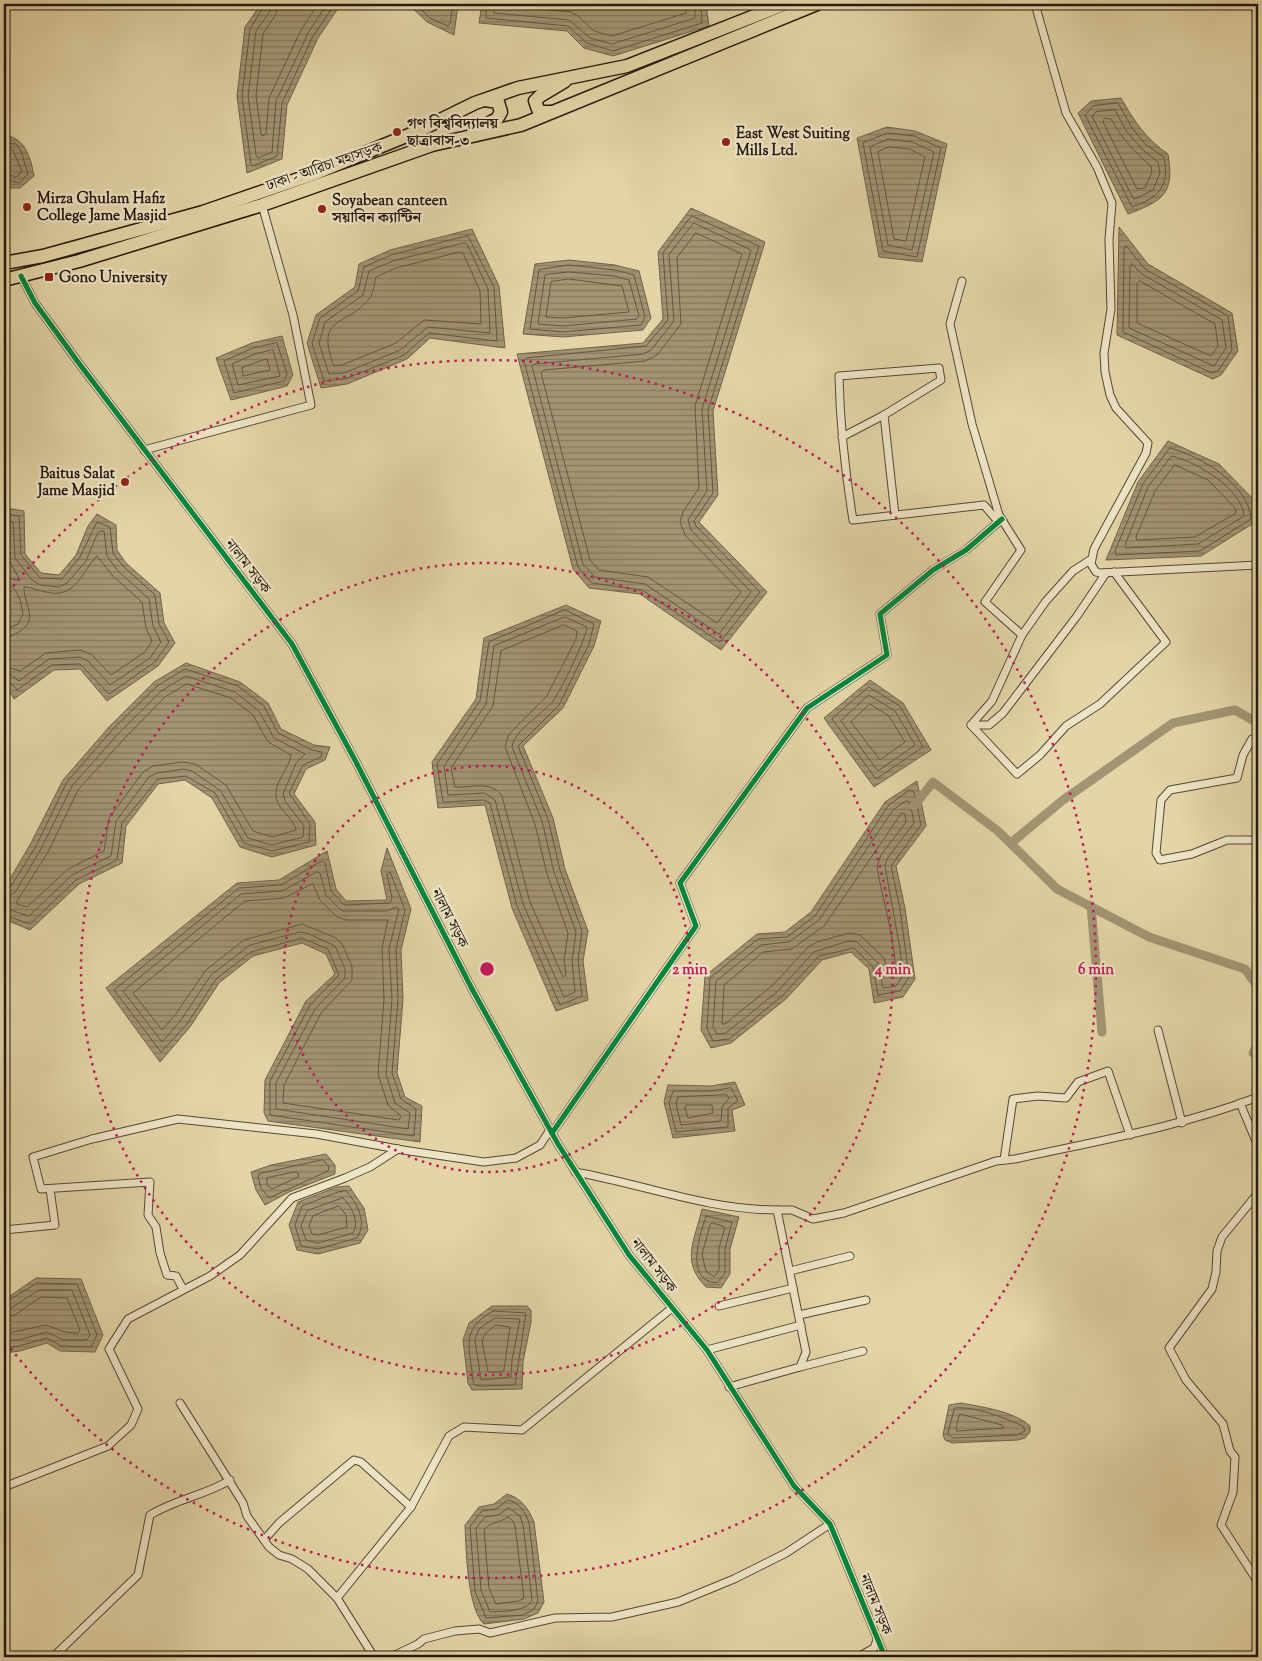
<svg xmlns="http://www.w3.org/2000/svg" width="1262" height="1661" viewBox="0 0 1262 1661" font-family="'Sorts Mill Goudy','Noto Serif Bengali',serif">
<defs>
<pattern id="water-rules" width="6" height="5" patternUnits="userSpaceOnUse" patternTransform="scale(1.25)"><rect width="6" height="5" fill="#a29573"/><path d="M0 2.5h6" fill="none" stroke="#84795d"/></pattern>
</defs>
<rect width="100%" height="100%" fill="#e3d5a7"/>
<filter id="stains"><feTurbulence type="fractalNoise" baseFrequency=".004" numOctaves="4"/><feColorMatrix values="0 0 0 0 .2 0 0 0 0 .09 0 0 0 0 .02 0 0 0 .5 -.17"/></filter>
<radialGradient id="worn" r=".72"><stop offset=".6" stop-color="#630" stop-opacity="0"/><stop offset="1" stop-color="#630" stop-opacity=".3"/></radialGradient>
<g fill="url(#water-rules)" stroke="#70634b">
<path d="M261 4H341L318 38 287 105 282 159 247 173 237 96 245 27Z"/>
<path d="M408 4H458L454 35 427 22Z"/>
<path d="M482 4H706L709 26 613 56 584 48 567 31 479 23Z"/>
<path d="M1121 98C1134 121 1146 139 1168 154 1175 195 1162 201 1128 214L1078 113 1091 101Z"/>
<path d="M887 127 915 131 947 144 922 262 879 257 857 138Z"/>
<path d="M9 136C26 141 31 159 34 176L20 188H8L4 181V138Z"/>
<path d="M691 208 765 242 713 411 718 495 699 522 767 592 721 650 640 594 589 588 573 569 517 354 643 343 663 319 658 252Z"/>
<path d="M1119 227 1148 264 1232 313 1238 351 1221 375 1213 379 1117 335Z"/>
<path d="M472 229 499 286 505 348 430 338 407 359 347 384 321 388 307 343 316 315 355 287 359 264 390 250Z"/>
<path d="M569 260 615 265 639 271 651 318 643 330 563 337 523 334 535 264Z"/>
<path d="M282 336 293 375 287 386 231 400 216 358 252 343Z"/>
<path d="M1168 441 1219 464 1253 499 1257 521 1201 556 1106 560 1138 482Z"/>
<path d="M7 508 24 511 25 554 41 573 59 575 76 555 88 526 97 514 116 525 117 550 126 563 160 593 164 623 175 643 158 666 107 701 80 669 54 670 14 699 4 681V619L12 614 4 589V509Z"/>
<path d="M566 605 601 621 594 646 563 708 523 746 553 818 565 869 588 931 583 961 588 1000 556 1011 512 908 485 805 438 808 432 762 476 699 484 638Z"/>
<path d="M186 663 240 682 268 703 281 729 314 745 330 747 325 760 306 769 294 794 315 822 316 845 272 857 240 847 212 798 185 780 158 784 126 826 122 863 79 884 30 930 4 919V889L31 843 63 780 109 727 154 682Z"/>
<path d="M870 680 903 703 931 750 874 787 824 718Z"/>
<path d="M917 781 926 826 896 866 905 908 915 979 903 997 874 1003 869 969 851 952 822 960 786 999 731 1043 711 1048 701 1030 705 976 757 934 785 932 811 912 885 802Z"/>
<path d="M387 848 411 909 401 950 403 999 397 1073 405 1097 422 1106 420 1142 268 1121 264 1113 265 1080 306 1001 335 974 326 954 302 943 253 956 219 983 190 1027 160 1062 106 988 237 883 279 880 327 851 336 889 346 901 387 900 381 871Z"/>
<path d="M735 1082 745 1105 732 1110 735 1131 673 1138 664 1102 668 1085 711 1086Z"/>
<path d="M326 1154 335 1165V1174L289 1192 265 1205 256 1190 251 1172 271 1165Z"/>
<path d="M349 1186 364 1208 368 1230 360 1243 318 1254 297 1250 289 1225 298 1202 337 1187Z"/>
<path d="M702 1209 739 1217 730 1249V1274L721 1288 706 1287C680 1261 695 1240 702 1209Z"/>
<path d="M36 1278 81 1279 103 1335 95 1352 60 1351 47 1343 20 1351 4 1353V1300Z"/>
<path d="M492 1306H527L531 1310V1322L523 1362 522 1389 472 1390 468 1383 463 1340 469 1323Z"/>
<path d="M961 1403C982 1407 1014 1411 1030 1426V1432L1025 1438 1018 1440 952 1443 945 1440 943 1435 949 1405Z"/>
<path d="M507 1494C521 1498 529 1509 534 1522L544 1602 538 1613 524 1619 484 1624C467 1609 466 1547 465 1525L479 1507 494 1504Z"/>
</g>
<g fill="none" stroke-linecap="round" stroke-linejoin="round">
<g stroke="#635741" stroke-width="1">
<path d="M265 4 250 29 242 96 251 164 253 166 277 156 282 103 313 36 335 4"/>
<path d="M271 4 270 11 256 31 248 96 256 155 258 158 272 152 276 101 308 33 327 4"/>
<path d="M278 4 276 14 263 34 256 96 261 134 263 136 266 134 269 98 301 30 318 4"/>
<path d="M415 4 430 18 448 26 450 24 453 4"/>
<path d="M486 4V18L568 26 587 43 613 51 702 23 701 4"/>
<path d="M493 4 494 13 569 20 590 38 612 44 695 18V4"/>
<path d="M500 4 503 6 571 12 578 16 594 31 612 36 686 13 687 4"/>
<path d="M1118 103 1132 128 1146 145 1164 157C1170 187 1158 198 1132 207L1085 115 1093 106Z"/>
<path d="M1115 110 1127 132 1142 149 1158 162 1160 173 1153 190 1135 199 1133 198 1092 116 1096 112Z"/>
<path d="M1105 118 1111 119C1122 138 1134 152 1151 166L1152 172 1145 188 1137 189 1103 122Z"/>
<path d="M888 133 914 136 941 148 917 257 883 251 863 143Z"/>
<path d="M889 139 912 142 934 152 912 250 888 245 870 147Z"/>
<path d="M4 143 16 144 21 151 28 174 19 183 4 179"/>
<path d="M889 147 910 149 925 157 906 241 894 239 878 152Z"/>
<path d="M4 149 13 150 22 172 16 177 4 173"/>
<path d="M692 216 759 246 708 410 713 493 694 521 696 526 760 592 720 642 642 590 592 583 578 567 524 361 526 358 646 346 668 320 663 253Z"/>
<path d="M694 223 751 250 702 409 707 491 688 520 691 530 751 592 719 634 645 584 595 577 583 564 532 366 534 364 643 354 651 350 674 321 669 255Z"/>
<path d="M696 233 742 254 695 406 699 488 683 512 680 522 685 535 741 592 717 623 648 577 599 570 590 560 541 373 544 370 645 361 657 355 681 324 677 258Z"/>
<path d="M468 236 494 287 497 341 429 333 404 355 345 379 324 381 312 343 320 318 358 291 364 267 391 255Z"/>
<path d="M464 243 467 244 488 289 490 333 428 327 400 350 344 373 329 374 319 343 325 322 363 295 369 271 393 261Z"/>
<path d="M1126 246 1145 269 1228 316 1232 350 1218 371 1212 373 1123 332 1124 249Z"/>
<path d="M460 252 463 253 480 291 481 324 424 320 396 343 342 365 334 366C314 315 347 327 369 299 374 293 374 284 376 277L396 268Z"/>
<path d="M1132 264 1142 274 1222 320 1226 348 1214 366 1129 328 1130 267Z"/>
<path d="M569 265 615 270 634 275 645 317 641 325 563 332 530 329 539 270Z"/>
<path d="M569 272 614 276 629 280 639 316 637 319 563 326 538 324 545 275Z"/>
<path d="M569 279 622 286 629 312 563 318 546 317 551 282Z"/>
<path d="M1140 281 1215 324 1218 346 1211 356 1137 323V284Z"/>
<path d="M277 343 287 374 284 381 234 393 224 361 253 348Z"/>
<path d="M273 350 280 376 238 385 232 364 255 354Z"/>
<path d="M267 359 270 370 243 376 242 368Z"/>
<path d="M1170 448C1201 456 1249 485 1251 519L1200 551 1116 555 1115 551 1143 484Z"/>
<path d="M1172 456C1197 462 1242 489 1244 516L1198 544 1126 548 1125 545 1148 487Z"/>
<path d="M1175 465 1208 480 1235 508 1236 513 1195 537 1137 540 1136 537 1155 491Z"/>
<path d="M4 514 19 516 21 555 40 578 62 579 80 557 97 522 110 527 113 553 123 566 155 595 159 624 169 642 155 662 109 694 80 664 52 665 17 690 9 681 4 680"/>
<path d="M4 520 13 522 15 558 32 580 40 585 59 587 67 583 86 561 98 532 104 531 107 556 118 571 149 599 153 626 161 642 150 658 110 685 88 661 80 657 49 659 19 681 10 674 4 673"/>
<path d="M4 527 6 530 8 559 19 578 17 580 4 577"/>
<path d="M4 584C18 585 21 602 23 614L18 624 4 630"/>
<path d="M565 610 594 624 589 644 559 705 518 746 548 819 560 870 582 931 578 960 582 996 560 1005 517 906 490 803 484 800 443 802 437 764 480 701 489 642Z"/>
<path d="M565 617 587 627C586 639 561 690 553 701 543 714 514 730 512 747L542 821 554 872 576 932 572 960 575 992 564 997 523 904 495 800 485 793 448 795 444 766 486 704 494 646Z"/>
<path d="M564 625 577 631 576 639 547 696 509 734 505 747 535 824 547 874 568 933 564 960 566 975 563 977 530 902 502 796C491 780 471 788 455 787L451 768 493 706 501 651Z"/>
<path d="M4 637C10 637 14 635 19 632 40 619 23 603 24 587 31 587 42 592 51 593 77 596 82 571 97 556L113 576 142 602 146 628 152 641 145 652 111 675 91 654 80 650 46 653 20 671 4 666"/>
<path d="M187 684 231 698 253 715 268 742 291 755C289 768 277 779 276 792 274 808 294 817 296 830L272 837 253 831 226 785 195 764 182 762 153 766 143 772 109 818 104 851 68 869 27 907 17 904V901L48 852 78 790 123 740 165 697Z"/>
<path d="M869 687 900 706 923 747 876 779 832 719Z"/>
<path d="M869 695 895 711 915 745 878 771 841 721Z"/>
<path d="M870 704 889 716 905 742 880 760 851 722Z"/>
<path d="M910 790 914 792 921 825 891 866 900 909 909 977 900 991 878 995 873 967 854 948 819 956 783 995 754 1019 729 1039 713 1041 707 1028 710 978 758 939 787 937 815 916 889 805Z"/>
<path d="M906 801 910 802 914 823 887 859 885 866 900 949 903 976 896 986 883 988 878 963 857 942 848 941 814 952 778 991 726 1033 717 1034 713 1027 716 981 761 945 789 942 819 920 893 810Z"/>
<path d="M902 813 905 814 906 822 881 855 877 866C879 887 902 962 893 977H889L884 958 860 935 849 933 817 942 808 947 773 985 725 1024H722L724 985 763 952 792 949 824 926Z"/>
<path d="M322 861 325 863 331 891 344 905 390 903 392 898 387 874 390 872 405 910 396 949 398 999 392 1073 401 1099 416 1109 414 1136 270 1115V1081L310 1005 339 975 328 949 302 938 251 952 216 979 187 1024 161 1052 114 990 239 888 281 885Z"/>
<path d="M317 872 320 873 326 895 342 911H387L396 907 399 909 389 949 392 999 386 1074 395 1103 410 1113 408 1129 276 1109V1083L315 1009 345 978V969L335 946 307 933 300 932 250 945 211 975 181 1020 162 1042 123 991 241 894 282 891Z"/>
<path d="M313 884 320 900 337 917 346 920H388L382 948 384 999 378 1074 388 1105 401 1116 399 1120 283 1103 284 1085 321 1013 352 980V966L342 944 336 938 302 924 244 940 206 970 175 1015 162 1030 133 993 245 901 284 898Z"/>
<path d="M4 890 10 888 36 846 67 782 112 730 157 686 185 669 238 686 264 706 278 733 312 750 322 752 321 757 303 765 289 793 310 824 309 842 272 851 244 843 215 793 186 776 158 779 122 823 117 860 76 880 30 924 4 915"/>
<path d="M4 897 11 895 16 891 41 849 72 786 117 735 161 691 186 676 235 692 259 711 274 738 305 754 296 763 283 794 285 801 304 826 303 837 272 845 248 838 221 791 192 771 184 769 157 773 149 777 116 821 111 856 72 875 29 916 4 908"/>
<path d="M731 1088 738 1101 728 1108V1127L676 1132 669 1103 673 1091H711Z"/>
<path d="M727 1095 729 1098 722 1107 721 1121 681 1125 676 1103 678 1097Z"/>
<path d="M687 1105H712L713 1113 688 1118 685 1108Z"/>
<path d="M323 1160 329 1167 328 1171 269 1198 261 1188 258 1177 259 1174Z"/>
<path d="M296 1172 299 1174 298 1177 272 1189 267 1185V1178Z"/>
<path d="M346 1191C358 1203 367 1223 357 1238L318 1249 301 1246 295 1225 302 1206 338 1192Z"/>
<path d="M343 1198C351 1206 360 1221 353 1233L318 1243 306 1240 301 1226 307 1211Z"/>
<path d="M339 1206 346 1215 347 1227 318 1235 312 1234 309 1226 313 1216Z"/>
<path d="M706 1216 732 1222 725 1249V1273L717 1283C684 1281 700 1235 706 1216Z"/>
<path d="M713 1223 725 1227 719 1248V1270L714 1277 706 1271 702 1254 710 1225Z"/>
<path d="M4 1303 37 1283 77 1284 97 1335 91 1347 61 1346 47 1338 19 1346 4 1348"/>
<path d="M4 1310 11 1308 39 1290H72L90 1335 87 1340H63L47 1332 18 1340 4 1341"/>
<path d="M493 1311 526 1313 515 1385 480 1386 475 1385 473 1382C471 1348 458 1331 493 1311Z"/>
<path d="M4 1317 15 1315 41 1297 67 1298 80 1330 78 1333 65 1332 46 1325 4 1334"/>
<path d="M495 1318 520 1319 512 1360 511 1377 481 1380 475 1340 479 1329Z"/>
<path d="M496 1325 510 1327 504 1370 501 1372H488L482 1341 485 1334Z"/>
<path d="M955 1408C976 1406 1004 1418 1023 1426L1025 1431 1017 1435 953 1438 948 1434Z"/>
<path d="M960 1414 1002 1425 1004 1428 957 1431 956 1429Z"/>
<path d="M508 1500C519 1502 526 1513 529 1523L538 1601 534 1609 523 1615 486 1618 475 1591 470 1526 482 1511 496 1509Z"/>
<path d="M509 1508 520 1516 523 1525 532 1600C527 1612 502 1611 490 1612L481 1590 476 1528 485 1517 498 1515Z"/>
<path d="M508 1517 513 1521 515 1526 524 1598 519 1601 496 1604 489 1588 484 1530C490 1522 500 1523 508 1517Z"/>
</g>
<g stroke="#a29573" stroke-width="9">
<path d="M914 806 933 782 998 831 1057 889 1149 937 1245 969 1258 987"/>
<path d="M1011 843 1063 800 1173 723 1235 710 1258 723"/>
<path d="M1091 906 1102 1032"/>
<path d="M1253 1053 1258 1043"/>
</g>
<g stroke="#544835" stroke-width="9">
<g id="street">
<path d="M1035 4 1066 113 1097 167 1112 203 1109 239 1111 309 1104 353 1105 372 1110 395 1116 408 1148 443 1146 453 1094 549 1091 564 1096 572 1100 573 1258 565"/>
<path d="M21 276 35 303 78 362 292 644 356 762 472 989 558 1144 629 1255 707 1350 794 1486 830 1524 885 1657"/>
<path d="M962 281 950 324 972 424 999 515"/>
<path d="M884 415 895 515"/>
<path d="M842 437 884 415 941 380 939 368 839 376C840 424 845 471 853 520L984 505 995 518 999 515 1021 550 985 602 1022 635"/>
<path d="M144 450 311 405 293 315 262 205"/>
<path d="M1106 573 1077 616 1003 713 989 725H971L1017 774 1040 755 1066 726 1100 704 1166 642 1114 572"/>
<path d="M971 725 992 701 1022 635 1046 601 1073 571 1090 560"/>
<path d="M1258 740 1252 739 1243 755 1237 778 1170 790 1161 800 1156 853 1160 860 1192 854 1227 840H1258"/>
<path d="M1158 1030 1182 1123"/>
<path d="M1240 1103 1258 1146"/>
<path d="M552 1133 696 926 680 883 807 708 887 655 880 614 933 570 966 550 1002 519"/>
<path d="M1004 1160 1013 1099 1038 1096 1066 1098 1078 1082 1108 1071 1130 1135"/>
<path d="M575 1172C643 1184 707 1210 777 1210L806 1352 800 1367 729 1387"/>
<path d="M1258 1193 1222 1237 1217 1251 1216 1272 1212 1289 1169 1348 1186 1380 1223 1424 1230 1451 1235 1457 1233 1492 1221 1525 1258 1582"/>
<path d="M777 1210H792L813 1219 844 1213 996 1161 1015 1159C1097 1141 1179 1127 1258 1097"/>
<path d="M4 1230 55 1225 50 1189"/>
<path d="M790 1271 850 1256"/>
<path d="M183 1289 176 1276 167 1275 160 1253 156 1227 148 1215 150 1182 41 1189 33 1157 92 1139 178 1119 316 1134 403 1150 484 1162 516 1158 540 1145 550 1130"/>
<path d="M719 1306 793 1288"/>
<path d="M799 1315 866 1300"/>
<path d="M707 1350 801 1325"/>
<path d="M800 1367 863 1351"/>
<path d="M180 1403 243 1503 247 1516 269 1547 279 1555 292 1559 308 1569 337 1598 374 1657"/>
<path d="M4 1487 108 1446 131 1425 138 1409 109 1349 128 1319 210 1276 240 1255 292 1198 345 1178 370 1167 398 1149"/>
<path d="M264 1540 279 1523 354 1460 361 1462 411 1507"/>
<path d="M337 1598 411 1507 449 1436 464 1427 522 1430 672 1308"/>
<path d="M53 1657 138 1575 150 1515C178 1498 204 1496 230 1480"/>
<path d="M391 1657 418 1644 424 1639 455 1631 479 1629 490 1633 555 1618 612 1617 678 1602 734 1579 786 1553 830 1524"/>
<path d="M858 1657 874 1648 877 1640"/>
</g>
</g>
<g stroke="#24190f" stroke-width="15">
<g id="highway">
<path d="M551 112H539L535 101 540 96 565 81"/>
<path d="M474 131 497 119 501 112 498 102 485 100"/>
<path d="M4 263 43 256 203 212 316 173 416 132 475 103 518 88 627 66 785 4"/>
<path d="M4 280 79 261 262 205 432 145 521 125 817 4"/>
</g>
</g>
<use href="#street" stroke="#ede4c6" stroke-width="7"/>
<use href="#highway" stroke="#e3d5a7" stroke-width="12"/>
<g stroke="#ede4c6" stroke-width="8">
<g id="cycleway">
<path d="M21 276 35 303 78 362 292 644 356 762 472 989 558 1144 629 1255 707 1350 794 1486 830 1524 885 1657"/>
<path d="M552 1133 696 926 680 883 807 708 887 655 880 614 933 570 966 550 1002 519"/>
</g>
</g>
<use href="#cycleway" stroke="#00873e" stroke-width="5"/>
</g>
<g fill="none" stroke="#c2185b" stroke-width="2.5" stroke-dasharray="2.5 5">
<circle cx="487" cy="969" r="203"/>
<circle cx="487" cy="969" r="406"/>
<path d="M4 598A609 609 0 1 1 4 1340"/>
</g>
<g fill="#8f2418" stroke="#ede4c6" stroke-width="2">
<circle cx="397" cy="132" r="5"/>
<circle cx="726" cy="142" r="5"/>
<circle cx="27" cy="207" r="5"/>
<circle cx="322" cy="209" r="5"/>
<rect x="44" y="272" width="10" height="10" rx="2.5"/>
<circle cx="125" cy="482" r="5"/>
</g>
<g text-anchor="middle" stroke-width="4.5" stroke-linejoin="round" paint-order="stroke">
<g font-size="15" font-weight="bold" fill="#24190f" stroke="#ede4c6" text-anchor="start">
<text x="407" y="128">গণ বিশ্ববিদ্যালয়<tspan x="407" dy="17">ছাত্রাবাস-৩</tspan></text>
<text x="736" y="138">East West Suiting<tspan x="736" dy="17">Mills Ltd.</tspan></text>
<text x="37" y="203">Mirza Ghulam Hafiz<tspan x="37" dy="17">College Jame Masjid</tspan></text>
<text x="332" y="205">Soyabean canteen<tspan x="332" dy="17">সয়াবিন ক্যান্টিন</tspan></text>
<text x="59" y="282">Gono University</text>
<text x="115" y="478" text-anchor="end">Baitus Salat<tspan x="115" dy="17">Jame Masjid</tspan></text>
</g>
<g font-size="15" fill="#24190f" stroke="#ede4c6">
<text transform="translate(324 166) rotate(-19)" y="5">ঢাকা - আরিচা মহাসড়ক</text>
<text transform="translate(248 566) rotate(52)" y="5">নালাম সড়ক</text>
<text transform="translate(450 918) rotate(63)" y="5">নালাম সড়ক</text>
<text transform="translate(654 1265) rotate(52)" y="5">নালাম সড়ক</text>
<text transform="translate(876 1604) rotate(68)" y="5">নালাম সড়ক</text>
</g>
</g>
<circle cx="487" cy="969" r="8" fill="#c2185b" stroke="#ede4c6" stroke-width="2.5"/>
<g font-size="15" text-anchor="middle" font-weight="bold" fill="#c2185b" stroke="#ede4c6" stroke-width="4.5" stroke-linejoin="round" paint-order="stroke">
<text x="690" y="974">2 min</text>
<text x="893" y="974">4 min</text>
<text x="1096" y="974">6 min</text>
</g>
<rect width="1262" height="1661" fill="none" stroke="#e3d5a7" stroke-width="20"/>
<rect x="5" y="5" width="1252" height="1651" fill="none" stroke="#24190f" stroke-width="2.5"/>
<rect x="10" y="10" width="1242" height="1641" fill="none" stroke="#24190f"/>
<rect width="100%" height="100%" filter="url(#stains)"/>
<rect width="100%" height="100%" fill="url(#worn)"/>
</svg>
